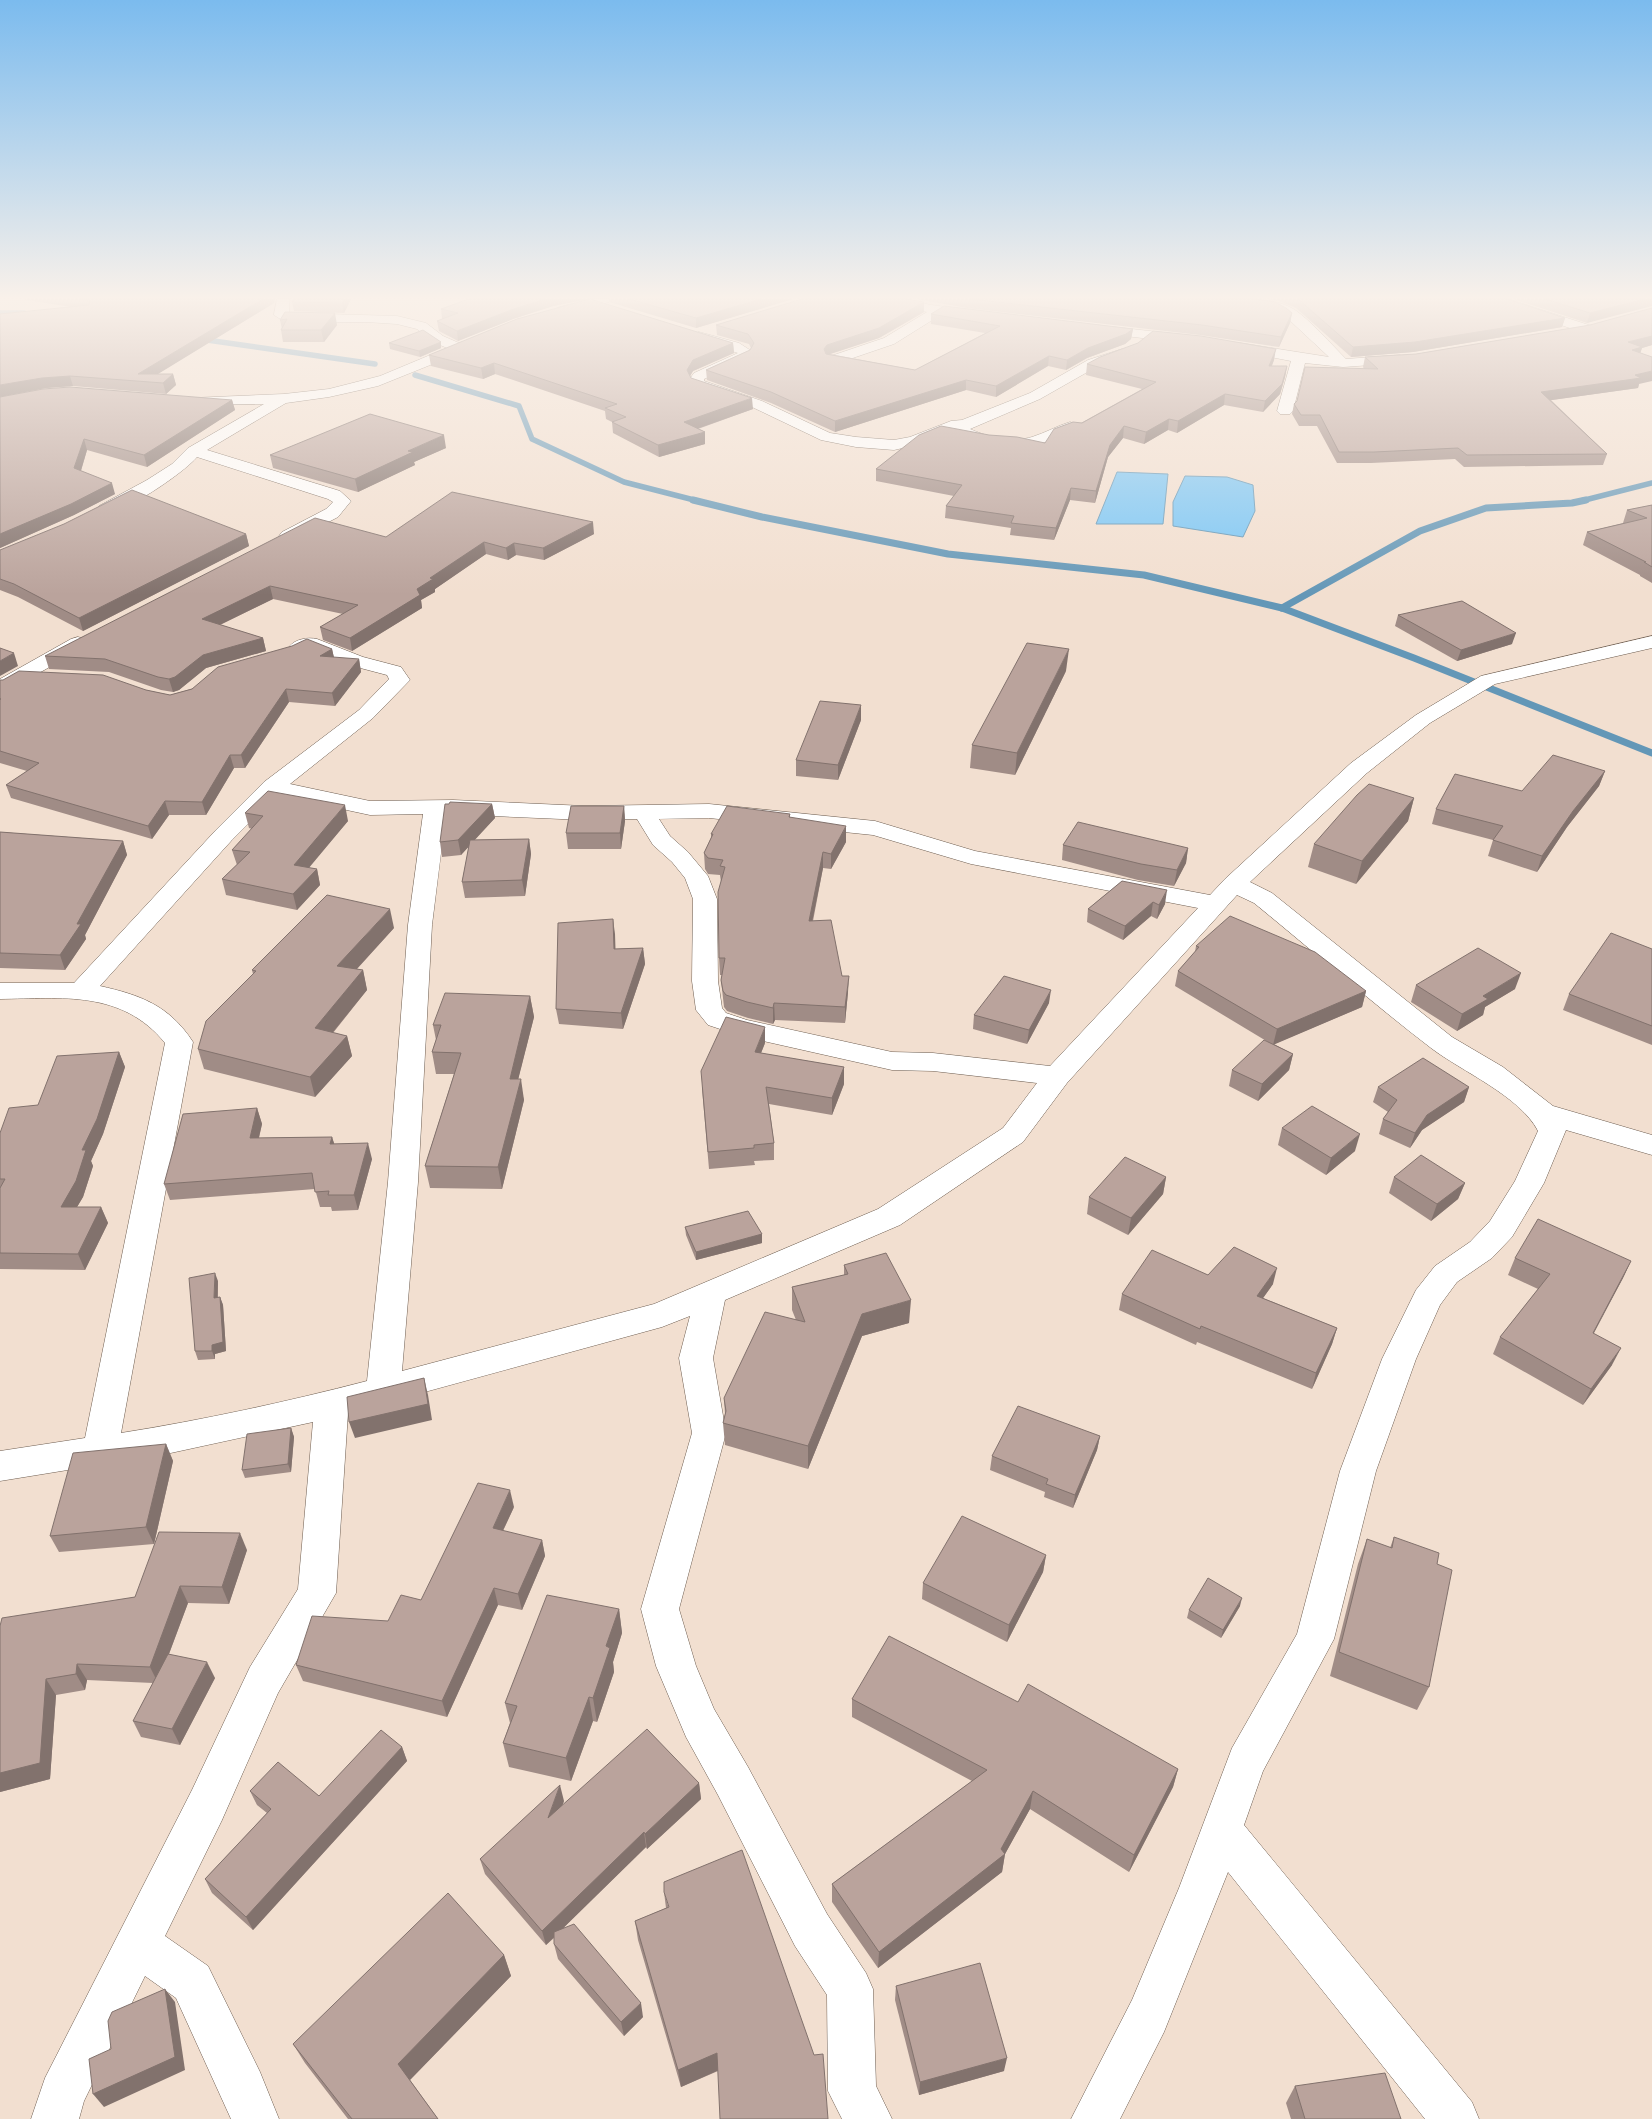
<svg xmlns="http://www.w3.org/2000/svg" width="1652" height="2119" viewBox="0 0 1652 2119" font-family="Figtree,sans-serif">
<rect width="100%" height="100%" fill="#f2dfd0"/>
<g fill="#79c6f6" stroke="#6397b7">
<path d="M1117 472 1168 474 1163 524H1096Z"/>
<path d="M1185 476 1227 477 1253 485 1255 511 1243 537 1173 526V502Z"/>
</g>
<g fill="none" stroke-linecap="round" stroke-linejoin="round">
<g stroke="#6397b7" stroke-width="5.5">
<path d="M0 313H24"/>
<path d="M200 339 375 364"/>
<path d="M415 375 519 406 532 439 624 482 698 501"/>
<path d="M1581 501 1652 483"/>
</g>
<g stroke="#6397b7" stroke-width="7">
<path d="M693 500 762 517 948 554 1144 575 1282 608 1414 658 1652 753"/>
<path d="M1282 608 1420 531 1486 508 1572 503 1586 500"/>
</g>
<g stroke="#6e5e51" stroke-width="1">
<g id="minor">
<path d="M277 299H289V313L397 316 426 323 443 336 459 343 465 341 470 342 472 345 465 351 378 386 329 397 286 403 207 450 340 491 351 501 338 517 294 540 288 541 282 540 279 536 282 532 326 509 333 502 328 499 197 457C184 473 118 518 99 514L97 510 99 506 147 480 172 464 188 448 264 404 195 405 190 404 188 401 190 398 284 394 329 389 380 376 447 348 433 342 417 329 397 324 366 322 303 323 282 320 274 315Z"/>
<path d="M591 299H610L609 302 562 315 555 311 557 308Z"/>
<path d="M881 299H903L931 305 976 311 983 315 976 319 942 314 894 344 838 363H828L826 360 828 357 884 338 927 312 882 302Z"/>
<path d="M1222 299C1245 299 1275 297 1295 310 1311 321 1331 344 1346 359L1400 355 1407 359 1400 363 1343 367 1305 363 1293 411 1290 414H1280L1277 411 1291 361 1235 350 1233 347 1235 344 1240 343 1329 357 1285 316 1274 310 1223 302Z"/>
<path d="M1490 299H1508L1592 326 1594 329 1587 333 1582 332 1491 302Z"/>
<path d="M1096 325 1185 335 1192 339 1185 343 1091 332 1089 329 1091 326Z"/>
<path d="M699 332 739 343 753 352 750 358 704 379V381L762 401 830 433 856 437 894 440 910 437 951 421 962 420 1030 393 1088 360 1122 349 1129 353 1127 356 1098 366 1040 399 970 429C987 437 1013 443 1032 437 1045 433 1057 426 1070 422L1075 424 1078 427C1074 432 1067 434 1061 436 1029 450 1011 450 978 441 969 439 959 438 954 430L920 444 894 450 856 447 821 440 752 407 692 387 689 380 694 373 738 353 694 339 692 336Z"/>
<path d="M1652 636V648L1495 684 1430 723 1367 773 1250 882 1272 893 1452 1037 1503 1067 1553 1106 1652 1135V1155L1566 1130 1544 1183 1512 1237 1492 1258 1457 1282 1440 1305 1416 1359 1376 1471 1334 1639 1263 1771 1244 1825 1472 2102 1479 2119H1425L1228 1872 1164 2032 1120 2119H1071L1132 2000 1179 1888 1232 1748 1297 1634 1340 1471 1382 1359 1416 1290 1435 1266 1470 1242 1490 1221 1515 1181 1538 1131C1520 1096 1461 1071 1431 1048 1371 1002 1313 951 1254 903L1237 895 1067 1083 1023 1142 900 1225 725 1300 713 1358 726 1433 679 1609 696 1666 714 1709 748 1767 827 1914 866 1973 873 1989 876 2086 892 2119H842L828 2091 827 1995 795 1946 718 1795 686 1737 656 1666 641 1609 692 1433 679 1358 690 1316 662 1327 348 1413 336 1593 278 1693 222 1820 165 1936 208 1966 260 2072 279 2119H231L176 1998 145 1976 84 2101 79 2119H31L45 2078 192 1790 250 1667 298 1589 313 1422 166 1454 0 1481V1451L85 1438 165 1043C122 990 62 998 0 999V983H74L216 830 264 782 359 710 389 679 387 675 349 665 310 650 299 653 292 651 289 647C295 639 308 637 317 639L363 657 401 667 410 680 373 718 290 784 370 801 453 800 585 806 709 804 875 821 975 851 1210 895 1225 879 1351 763 1416 715 1481 676ZM277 795 370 815 423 814 408 925 388 1182 367 1381C286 1402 203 1420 121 1433L193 1042C169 1005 140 995 100 986L232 840ZM446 814 585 820 637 819 653 845 672 862 685 878 693 899 692 981 696 1010 708 1025 741 1036 892 1070 933 1071 1037 1083 1003 1128 878 1209 654 1304 402 1371 418 1182 432 925ZM709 818 873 835 971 864 1198 908 1050 1066 933 1053 892 1052 747 1020 726 1013 722 1008 718 981 717 899 708 876 688 852 670 836 659 819Z"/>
<path d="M78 637 85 639 88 643 85 647 7 691 0 693V679L71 639Z"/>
</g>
</g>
<use href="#minor" fill="#fff" fill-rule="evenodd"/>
</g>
<g fill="#a08c86">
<path d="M21 299H275L274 303 157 374H173L176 385 166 394 73 386 46 388 0 397 71 307Z"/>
<path d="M351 299 344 313 294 311 292 302Z"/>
<path d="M468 299H589L553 306 513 319 458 341 439 331 437 321 442 319 441 309Z"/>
<path d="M609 299H793L696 328 609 302Z"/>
<path d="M916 299H1253L1292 313 1290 323 1279 347 1200 335 967 308Z"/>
<path d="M1267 299H1507L1565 318 1562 327 1413 352 1351 357 1296 308 1279 301Z"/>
<path d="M1513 299H1652L1587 323Z"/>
<path d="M924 302V312L879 338 830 354 915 370 985 333 931 324V314L1133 329 1131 339 1125 344 1087 358 1066 370 1048 366 996 397 966 390 835 432 771 403 707 380 706 370 750 350 751 348 749 344 717 335 716 325Z"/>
<path d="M1652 308V345L1642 348 1640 353 1639 384 1638 388 1551 400 1607 454 1603 465 1464 467 1455 459 1371 463H1337L1317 426H1299L1292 414 1294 404 1364 369 1363 367 1365 357 1416 354 1590 325Z"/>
<path d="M285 312 337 325 324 342H283L281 330 282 329 280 320Z"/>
<path d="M441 342V348L420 357 390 349 389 343Z"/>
<path d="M733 343 734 353 693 371 690 376 691 378 753 409 698 429 705 432V444L659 457 613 433 612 422 606 419 605 411 495 374 483 379 431 366 429 355Z"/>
<path d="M1274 360 1272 366H1287L1285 377 1280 394 1263 412 1224 405 1177 433 1168 430 1144 444 1123 438 1108 457 1095 503 1070 500 1054 540 1010 535 1011 528 945 518 946 506 954 496 876 481V469L989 435 1045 443 1142 389 1086 375 1087 364Z"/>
<path d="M0 397 232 400 235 410 147 467 87 450 81 471 115 494 74 515 0 548Z"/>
<path d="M446 448 414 462 415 465 358 492 273 468 270 455Z"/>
<path d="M1652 505V583L1640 576V575L1583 545 1587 532 1624 523H1623L1627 510Z"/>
<path d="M246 534 249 546 83 631 18 597 0 590V550Z"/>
<path d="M594 534 544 560 516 555 508 560 486 554 435 589V592L421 600 422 608 352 651 323 640 320 627 343 614 273 599 220 625 263 638 266 651 206 668 179 690 173 692 161 690 109 672 49 669 45 656 386 537Z"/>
<path d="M1398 615 1512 644 1457 661 1395 626Z"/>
<path d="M332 649 334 658 359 659 361 672 335 706 289 702 245 768H234L206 815H169L152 839 11 798 6 785 27 771 0 763V680L146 690 170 695Z"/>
<path d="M1066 671 1015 775 970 768 972 745Z"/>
<path d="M861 720 838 780 796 776V760Z"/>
<path d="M1605 771 1599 786 1567 827 1537 872 1488 856 1493 840 1432 824 1436 809 1522 791Z"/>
<path d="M1414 798 1408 821 1356 884 1308 867 1314 844Z"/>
<path d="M492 804 495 818 474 840 529 839 531 854 525 896 465 898 462 882 469 846 461 855 442 857 440 842Z"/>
<path d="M624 806 625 821 621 849H568L566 833Z"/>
<path d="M245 813 348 821 308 868 317 869 320 885 297 910 226 895 222 879 237 865 232 850 252 829 249 828Z"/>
<path d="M790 814V817L846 842 831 869 823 868 813 921 842 976 848 992 845 1023 775 1020 773 1024 748 1018 727 1011 724 1007 721 980 722 975H720L719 958 721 882 720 875 708 874 705 869 704 853 711 838V834Z"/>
<path d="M0 832 123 841 127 855 85 935 86 939 65 970 0 968Z"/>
<path d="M1063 845 1188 848 1186 863 1174 886 1138 880 1062 860Z"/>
<path d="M1122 881 1165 904 1157 919 1151 916 1123 940 1087 922 1088 909Z"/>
<path d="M613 919 615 949 643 948 645 964 623 1029 559 1024 556 1009Z"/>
<path d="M394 928 357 969 363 970 367 990 333 1033 347 1036 352 1056 315 1097 204 1069 198 1049 253 974 252 970Z"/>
<path d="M1196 946 1366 991 1362 1007 1274 1044 1293 1054 1289 1070 1258 1101 1229 1086 1232 1070 1268 1042 1175 986 1178 971 1195 952Z"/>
<path d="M1652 949V1045L1563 1010 1569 994Z"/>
<path d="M1416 985 1515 989 1485 1007 1483 1015 1457 1031 1411 1002Z"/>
<path d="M530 996 534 1017 518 1079 524 1100 502 1189 430 1188 425 1166 454 1074H436L432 1052 436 1040 433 1025Z"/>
<path d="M1049 1003 1027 1044 973 1029 974 1015Z"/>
<path d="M765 1043 761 1053 844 1067V1084L832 1115 769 1104 774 1143V1160L754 1161 755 1165 709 1169 702 1088Z"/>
<path d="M119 1052 125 1067 103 1134 91 1161 93 1166 83 1197 77 1207H101L108 1223 85 1270 0 1269V1133L38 1105Z"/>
<path d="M1378 1087H1469L1464 1102 1422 1130 1410 1148 1379 1134 1383 1119 1388 1112 1373 1102Z"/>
<path d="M257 1108 262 1124 259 1138 332 1137 334 1144 372 1159 358 1210 332 1211 331 1207H320L315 1189 170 1200 164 1184Z"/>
<path d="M1282 1128 1355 1151 1326 1175 1278 1145Z"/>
<path d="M1166 1177 1163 1194 1128 1235 1087 1214 1089 1197Z"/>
<path d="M1394 1177 1465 1183 1458 1199 1431 1221 1389 1193Z"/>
<path d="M685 1227 762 1234V1243L696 1260 686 1235Z"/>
<path d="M1515 1258 1631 1261 1623 1278 1593 1333 1612 1365 1583 1405 1493 1354 1500 1337 1538 1289 1508 1275Z"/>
<path d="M844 1265 909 1323 862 1336 808 1469 725 1445 723 1423 725 1414 724 1398 796 1320 792 1310V1287L844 1275Z"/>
<path d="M1208 1275 1273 1284 1263 1298 1337 1328 1332 1344 1312 1389 1197 1342 1196 1345 1119 1310 1122 1294Z"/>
<path d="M218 1281V1297H220L223 1305 226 1351 215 1354V1359L198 1360 195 1351Z"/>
<path d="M291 1428 294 1437 291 1472 245 1478 242 1470Z"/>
<path d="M1100 1436 1097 1450 1073 1508 1044 1497 1045 1492 990 1470 992 1456Z"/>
<path d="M166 1444 173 1461 154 1544 59 1552 50 1536Z"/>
<path d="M514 1507 503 1531 542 1540 545 1556 522 1610 498 1605 447 1717 303 1681 296 1665 388 1621 421 1600Z"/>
<path d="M1394 1537 1437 1564 1429 1687 1417 1710 1330 1676 1358 1564 1367 1539 1390 1548Z"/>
<path d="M247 1550 229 1604 188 1603 169 1654 215 1678 180 1745 141 1737 133 1721 153 1683 87 1680 85 1690 56 1695 50 1779 0 1792V1626L135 1597Z"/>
<path d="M1046 1555 1043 1572 1007 1642 922 1599 923 1583Z"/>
<path d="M1240 1606 1221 1638 1187 1618 1189 1610Z"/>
<path d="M619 1609 622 1633 613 1662 614 1672 597 1722 593 1721 571 1781 509 1767 503 1743 510 1723 505 1703Z"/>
<path d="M852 1699 1018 1702 1178 1769 1173 1787 1129 1872 1030 1809 1005 1854 1002 1872 878 1968 832 1902V1884L972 1781 852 1717Z"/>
<path d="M402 1747 407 1761 253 1930 212 1893 205 1879 267 1813 257 1805 250 1791 319 1796Z"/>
<path d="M699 1783 701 1799 647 1849 646 1847 564 1927 643 2017 624 2036 558 1959 554 1944V1938L546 1945 485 1874 480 1859 564 1801 562 1806Z"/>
<path d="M664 1892 718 2071 681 2087 638 1940 635 1921 666 1908Z"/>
<path d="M504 1955 511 1976 410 2080 438 2119H348L305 2063 293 2044Z"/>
<path d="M896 1986 1004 2071 919 2095 895 2000Z"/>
<path d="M1295 2086 1401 2119H1291L1286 2103Z"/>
</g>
<g fill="#82726d">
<path d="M263 299H275L274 303 145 382 138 374Z"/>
<path d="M344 299H351L344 313 342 303Z"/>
<path d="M545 299H589L553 306 513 319 458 341 457 331 511 310Z"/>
<path d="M761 299H793L696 328V318Z"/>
<path d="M1645 299H1652V306L1587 323 1590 313Z"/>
<path d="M924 302V312L879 338 827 355 824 349 827 345Z"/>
<path d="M335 313 337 325 324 342 321 330Z"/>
<path d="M1292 313 1290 323 1279 347 1281 337Z"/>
<path d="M1565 318 1562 327 1413 352 1351 357 1353 347Z"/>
<path d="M1133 329 1131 339 1125 344 1087 358 1066 370 1067 360 1088 348Z"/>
<path d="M1652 336V345L1642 348 1639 357 1628 360V342Z"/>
<path d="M441 342V348L420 357 419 351Z"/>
<path d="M733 343 734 353 693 371 687 381V370L693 360Z"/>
<path d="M1276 349 1274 360 1267 376 1269 366Z"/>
<path d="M1049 356 1048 366 996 397V386Z"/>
<path d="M494 363 495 374 483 379 481 368Z"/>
<path d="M1287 366 1285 377 1280 394 1263 412 1265 401Z"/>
<path d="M1652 371V381L1639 384 1638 388 1538 402 1541 392Z"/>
<path d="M173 374 176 385 166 394 163 383Z"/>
<path d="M70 376 73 386 46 388 0 397V385L42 378Z"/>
<path d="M966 380V390L835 432V421Z"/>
<path d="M1225 394 1224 405 1177 433 1178 421Z"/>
<path d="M752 398 753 409 685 433 684 422Z"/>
<path d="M232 400 235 410 147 467 144 455Z"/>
<path d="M1169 419 1168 430 1144 444 1146 432Z"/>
<path d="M1124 426 1123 438 1108 457 1095 503 1096 491 1110 445Z"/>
<path d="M705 432V444L659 457 658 445Z"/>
<path d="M444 435 446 448 414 462 415 465 358 492 355 479 408 451Z"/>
<path d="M84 439 87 450 78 480 74 468Z"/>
<path d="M112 483 115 494 74 515 0 548V534Z"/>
<path d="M1071 488 1070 500 1054 540 1056 528Z"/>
<path d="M593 522 594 534 544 560 543 548Z"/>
<path d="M246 534 249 546 83 631 79 618Z"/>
<path d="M484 542 486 554 435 589V592L421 600 422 608 352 651 350 638 417 589 430 578Z"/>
<path d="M514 543 516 555 508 560 506 548Z"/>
<path d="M270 586 273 599 205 632 202 619Z"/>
<path d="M1516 633 1512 644 1457 661 1461 650Z"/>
<path d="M263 638 266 651 206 668 179 690 173 692 169 679 203 655Z"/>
<path d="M332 649 335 662 320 656Z"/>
<path d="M1069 649 1066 671 1015 775 1017 753Z"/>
<path d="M14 653 18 666 0 676V661Z"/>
<path d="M359 659 361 672 335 706 332 693Z"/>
<path d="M286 689 289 702 245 768 241 755Z"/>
<path d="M861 705V720L838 780V765Z"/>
<path d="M230 755 234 768 206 815 202 802Z"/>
<path d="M1605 771 1599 786 1567 827 1537 872 1542 856 1573 811Z"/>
<path d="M1414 798 1408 821 1356 884 1362 861Z"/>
<path d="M165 801 169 815 152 839 148 826Z"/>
<path d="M492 804 495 818 461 855 458 840Z"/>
<path d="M345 805 348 821 298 881 294 865Z"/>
<path d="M624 806 625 821 621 849 620 833Z"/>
<path d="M846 826V842L831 869V854Z"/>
<path d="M529 839 531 854 525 896 522 880Z"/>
<path d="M123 841 127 855 85 935 86 939 65 970 60 955Z"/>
<path d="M1188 848 1186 863 1174 886 1177 870Z"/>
<path d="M823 852V868L809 937V921Z"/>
<path d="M317 869 320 885 297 910 293 894Z"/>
<path d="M1167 890 1165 904 1157 919 1159 905Z"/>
<path d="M1153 902 1151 916 1123 940 1125 926Z"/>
<path d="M390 909 394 928 342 985 337 966Z"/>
<path d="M613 919 615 934 616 965 614 949Z"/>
<path d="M643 948 645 964 623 1029 621 1013Z"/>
<path d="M363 970 367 990 320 1048 315 1028Z"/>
<path d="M1521 973 1515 989 1485 1007 1483 1015 1457 1031 1462 1014 1483 996Z"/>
<path d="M849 976 848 992 845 1023V1007Z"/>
<path d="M1051 990 1049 1003 1027 1044 1029 1030Z"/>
<path d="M1366 991 1362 1007 1273 1045 1277 1029Z"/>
<path d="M530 996 534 1017 513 1100 510 1079Z"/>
<path d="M774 1003 775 1020 773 1024V1008Z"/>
<path d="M765 1027V1043L755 1068V1052Z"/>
<path d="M347 1036 352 1056 315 1097 310 1077Z"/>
<path d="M119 1052 125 1067 103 1134 91 1161 93 1166 83 1197 68 1222 61 1207Z"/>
<path d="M1293 1054 1289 1070 1258 1101 1262 1084Z"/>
<path d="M844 1067V1084L832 1115V1098Z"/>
<path d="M521 1079 524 1100 502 1189 498 1167Z"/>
<path d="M1469 1087 1464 1102 1422 1130 1410 1148 1415 1133 1427 1115Z"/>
<path d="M257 1108 262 1124 255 1153 250 1138Z"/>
<path d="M1360 1134 1355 1151 1326 1175 1331 1158Z"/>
<path d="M332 1137 337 1152 330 1144Z"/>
<path d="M368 1143 372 1159 358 1210 354 1195Z"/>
<path d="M1166 1177 1163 1194 1128 1235 1131 1218Z"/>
<path d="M1465 1183 1458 1199 1431 1221 1437 1204Z"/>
<path d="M101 1207 108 1223 85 1270 78 1254Z"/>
<path d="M762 1234V1243L696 1260V1252Z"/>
<path d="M1631 1261 1623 1278 1585 1350 1593 1333Z"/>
<path d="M1277 1268 1273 1284 1253 1312 1257 1296Z"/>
<path d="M215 1273 218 1281 217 1307 214 1298Z"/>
<path d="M220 1297 223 1305 226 1351 215 1354V1359L212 1351V1345Z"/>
<path d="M911 1300 909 1323 862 1336 808 1469V1446L862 1314Z"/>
<path d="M1337 1328 1332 1344 1312 1389 1316 1373Z"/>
<path d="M1621 1348 1612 1365 1583 1405 1591 1389Z"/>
<path d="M424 1378 428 1395 432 1420 355 1438 349 1422Z"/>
<path d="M291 1428 294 1437 291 1472 288 1464Z"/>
<path d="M1100 1436 1097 1450 1073 1508 1075 1495Z"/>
<path d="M166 1444 173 1461 154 1544 146 1527Z"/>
<path d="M510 1490 514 1507 496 1545 493 1528Z"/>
<path d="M240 1533 247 1550 229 1604 222 1587Z"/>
<path d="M542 1540 545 1556 522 1610 518 1594Z"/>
<path d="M1046 1555 1043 1572 1007 1642 1009 1625Z"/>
<path d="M180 1586 188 1603 158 1683 150 1667Z"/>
<path d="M494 1588 498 1605 447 1717 442 1701Z"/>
<path d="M1242 1598 1240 1606 1221 1638 1223 1630Z"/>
<path d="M619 1609 622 1633 613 1662 614 1672 597 1722 593 1698 606 1646Z"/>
<path d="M207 1662 215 1678 180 1745 172 1729Z"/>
<path d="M77 1664 87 1680 85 1690 76 1674Z"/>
<path d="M46 1679 56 1695 50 1779 0 1792V1773Z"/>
<path d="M589 1697 593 1721 571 1781 566 1758Z"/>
<path d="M402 1747 407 1761 253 1930 246 1917Z"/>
<path d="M1178 1769 1173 1787 1129 1872 1134 1855Z"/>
<path d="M699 1783 701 1799 647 1849 645 1834Z"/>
<path d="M560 1785 564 1801 552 1833 548 1818Z"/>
<path d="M1033 1791 1030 1809 1005 1854 1002 1872 878 1968 879 1952 1001 1849Z"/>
<path d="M644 1832 646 1847 546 1945 542 1931Z"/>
<path d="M504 1955 511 1976 407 2083 398 2064Z"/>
<path d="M165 1989 175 2002 185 2070 104 2107 93 2094Z"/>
<path d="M641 2003 643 2017 624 2036 621 2022Z"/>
<path d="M717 2053 719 2070 681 2087 678 2070Z"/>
<path d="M1007 2058 1004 2071 919 2095 920 2082Z"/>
</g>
<g fill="#baa39c" stroke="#82726d">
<path d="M79 299H263L138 374H173L163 383 70 376 42 378 0 385V314L89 305 90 300Z"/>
<path d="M294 299H344L342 303 292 302Z"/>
<path d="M469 299H545L511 310 457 331 437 321 458 313 441 309Z"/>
<path d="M590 299 733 343 693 360 687 370 691 378 752 398 684 422 705 432 658 445 612 422 626 417 605 408 617 404 494 363 481 368 429 355 517 319Z"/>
<path d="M629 299H761L696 318Z"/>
<path d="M802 299H906L924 302 879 328 827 345 824 349 826 354 915 370 1000 326 931 314 944 306 1133 329 1126 334 1088 348 1067 360 1049 356 996 386 966 380 835 421 771 392 706 370 750 350 754 343 748 334 716 325Z"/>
<path d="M970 299H1253L1275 302 1286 308 1292 313 1281 337 1202 325Z"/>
<path d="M1298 299H1507L1565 318 1415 342 1353 347Z"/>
<path d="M1545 299H1645L1590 313Z"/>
<path d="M1652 308V336L1628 342 1642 347 1632 350 1652 357V371L1635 375 1641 378 1541 392 1607 454 1467 455 1458 448 1374 452H1339L1320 415H1301L1294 404 1297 401 1305 367 1378 369 1365 357 1416 354 1590 325Z"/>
<path d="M285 312 335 313 321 330H281L287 319 280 320Z"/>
<path d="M423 330 441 342 419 351 389 343Z"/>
<path d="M1153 331 1201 336 1276 349 1269 366H1287L1282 384 1265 401 1225 394 1178 421 1169 419 1146 432 1124 426 1110 445 1096 491 1071 488 1056 528 1011 523 1014 516 946 506 962 485 876 469 919 435 941 426 989 435 1017 437 1045 443 1054 429 1073 422 1082 423 1156 382 1087 364 1100 357 1138 343Z"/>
<path d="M70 387 232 400 144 455 84 439 74 468 112 483 71 504 0 534V397L43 389Z"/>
<path d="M370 414 444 435 408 451 413 452 355 479 270 455Z"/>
<path d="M132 490 246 534 79 618 14 584 0 579V550L64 524Z"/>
<path d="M452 492 593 522 543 548 514 543 506 548 484 542 430 578 433 579 417 589 420 595 350 638 320 627 358 605 270 586 202 619 263 638 203 655 175 677 169 679 158 677 105 659 45 656 315 518 386 537Z"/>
<path d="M1652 505V567L1644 562H1646L1587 532 1647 518 1627 510Z"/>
<path d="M1462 601 1516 633 1461 650 1398 615Z"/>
<path d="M307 639 332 649 320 656 359 659 332 693 286 689 241 755H230L202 802 165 801 148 826 6 785 39 763 0 751V699H1H0V680H3L19 671 103 675 146 690 170 695 192 689 218 667 292 646Z"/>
<path d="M1027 643 1069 649 1017 753 972 745Z"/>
<path d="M0 648 14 653 0 661Z"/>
<path d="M820 701 861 705 838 765 796 760Z"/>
<path d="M1553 755 1605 771 1573 811 1542 856 1493 840 1503 826 1436 809 1455 774 1522 791Z"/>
<path d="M1369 784 1414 798 1362 861 1314 844 1357 795Z"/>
<path d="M268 791 345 805 294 865 317 869 293 894 222 879 250 852 232 850 263 816 245 813Z"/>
<path d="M450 802 492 804 458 840 440 842 445 804H449Z"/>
<path d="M571 806H624L620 833H566Z"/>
<path d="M727 806 790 814 789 817 846 826 831 854 823 852 809 921 831 920 842 976H849L845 1007 774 1003 773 1008 747 1002 726 995 723 991 721 980 725 958H719L718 892 725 867 720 866 723 860 708 858 704 853 713 834H711Z"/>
<path d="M1078 822 1188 848 1177 870 1141 864 1063 845Z"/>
<path d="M0 832 123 841 77 924H81L60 955 0 953Z"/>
<path d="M529 839 522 880 462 882 470 840Z"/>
<path d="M1122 881 1167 890 1159 905 1153 902 1125 926 1088 909Z"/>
<path d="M327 895 390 909 337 966 363 970 315 1028 347 1036 310 1077 198 1049 206 1021 256 971 252 970Z"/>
<path d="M1230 916 1315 952 1366 991 1277 1029 1178 971 1199 947 1196 946Z"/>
<path d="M613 919 614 949 643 948 621 1013 556 1009 558 923Z"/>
<path d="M1611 933 1652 949V1026L1569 994Z"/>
<path d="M1478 948 1521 973 1483 996 1488 999 1462 1014 1416 985Z"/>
<path d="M1004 976 1051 990 1029 1030 974 1015Z"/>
<path d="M445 993 530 996 510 1079H521L498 1167 425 1166 461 1053 432 1052 441 1025H433Z"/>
<path d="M726 1017 765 1027 755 1052 844 1067 832 1098 766 1087 774 1143 754 1145V1148L708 1152 701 1071Z"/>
<path d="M1264 1040 1293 1054 1262 1084 1232 1070Z"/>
<path d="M119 1052 97 1119 82 1150H86L76 1181 61 1207H101L78 1254 0 1253V1188L5 1179H0V1133L9 1108 38 1105 57 1056Z"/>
<path d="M1423 1058 1469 1087 1427 1115 1415 1133 1383 1119 1397 1100 1378 1087Z"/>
<path d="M1312 1106 1360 1134 1331 1158 1282 1128Z"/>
<path d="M257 1108 250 1138 332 1137 330 1144 368 1143 354 1195H328L329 1191 315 1192 312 1173 164 1184 183 1114Z"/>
<path d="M1421 1155 1465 1183 1437 1204 1394 1177Z"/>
<path d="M1125 1157 1166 1177 1131 1218 1089 1197Z"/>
<path d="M748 1211 762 1234 696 1252 685 1227Z"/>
<path d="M1538 1219 1631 1261 1593 1333 1621 1348 1591 1389 1500 1337 1550 1274 1515 1258Z"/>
<path d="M1234 1247 1277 1268 1257 1296 1337 1328 1316 1373 1201 1326 1200 1329 1122 1294 1152 1250 1208 1275Z"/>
<path d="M886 1253 911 1300 862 1314 808 1446 723 1423 726 1411 724 1398 765 1312 805 1322 792 1287 848 1274 844 1265Z"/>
<path d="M215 1273 214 1298 220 1297 223 1342 212 1345V1351H195L189 1278Z"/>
<path d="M424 1378 428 1404 349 1422 347 1397Z"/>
<path d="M1018 1406 1100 1436 1075 1495 1046 1484 1048 1479 992 1456Z"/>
<path d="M291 1428 288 1464 242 1470 247 1434Z"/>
<path d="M166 1444 146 1527 50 1536 73 1453Z"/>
<path d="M478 1483 510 1490 493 1528 542 1540 518 1594 494 1588 442 1701 296 1665 312 1616 388 1621 401 1595 421 1600Z"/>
<path d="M962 1516 1046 1555 1009 1625 923 1583Z"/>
<path d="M159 1532 240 1533 222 1587 180 1586 150 1667 77 1664 76 1674 46 1679 40 1763 0 1773V1626L2 1618 135 1597Z"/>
<path d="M1394 1537 1439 1553 1437 1564 1452 1570 1429 1687 1339 1652 1367 1539 1392 1548Z"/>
<path d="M1208 1578 1242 1598 1223 1630 1189 1610Z"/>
<path d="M547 1595 619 1609 606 1646 610 1648 593 1698 589 1697 566 1758 503 1743 517 1706 505 1703Z"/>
<path d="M889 1636 1018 1702 1028 1684 1178 1769 1134 1855 1033 1791 1001 1849 1005 1854 879 1952 832 1884 987 1770 852 1699Z"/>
<path d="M168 1654 207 1662 172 1729 133 1721Z"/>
<path d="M647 1729 699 1783 645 1834 644 1832 542 1931 480 1859 560 1785 548 1818Z"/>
<path d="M381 1730 402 1747 246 1917 205 1879 271 1809 250 1791 278 1762 319 1796Z"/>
<path d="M742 1850 814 2055 823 2054 828 2119H720L717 2053 678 2070 635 1921 669 1907 664 1892V1882Z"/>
<path d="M448 1893 504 1955 398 2064 438 2119H352L293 2044Z"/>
<path d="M574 1924 641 2003 621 2022 554 1944V1932Z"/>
<path d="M980 1963 1007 2058 920 2082 896 1986Z"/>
<path d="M165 1989 175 2057 93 2094 89 2059 111 2049 108 2021 112 2012Z"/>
<path d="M1385 2073 1401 2119H1305L1295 2086Z"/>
</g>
<linearGradient id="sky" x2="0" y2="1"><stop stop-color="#7bbbee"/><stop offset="0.5" stop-color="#f9f1ea"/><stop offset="1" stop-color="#f9f1ea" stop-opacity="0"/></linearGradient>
<rect width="1652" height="595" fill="url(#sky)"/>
</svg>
